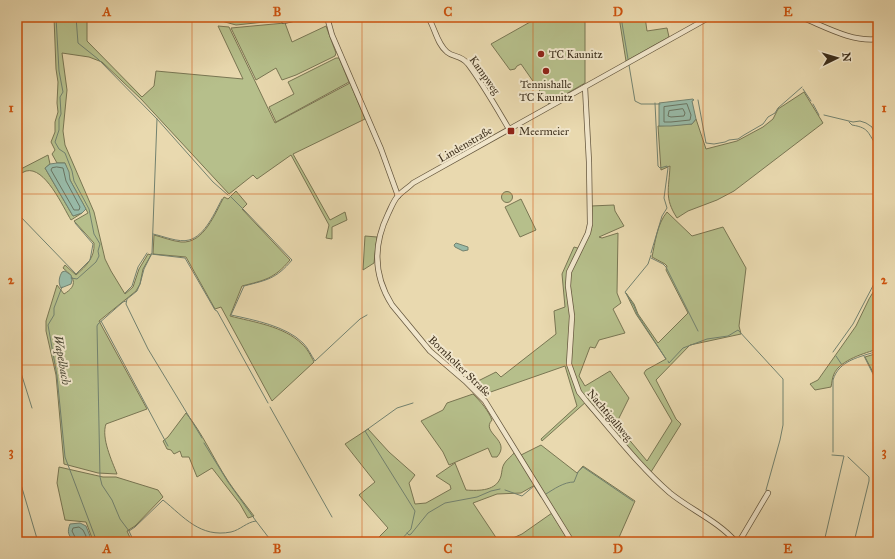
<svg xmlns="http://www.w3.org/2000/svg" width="895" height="559" viewBox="0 0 895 559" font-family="'IM FELL Great Primer',serif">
<rect width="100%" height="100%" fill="#e9d9af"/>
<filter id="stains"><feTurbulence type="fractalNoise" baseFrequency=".005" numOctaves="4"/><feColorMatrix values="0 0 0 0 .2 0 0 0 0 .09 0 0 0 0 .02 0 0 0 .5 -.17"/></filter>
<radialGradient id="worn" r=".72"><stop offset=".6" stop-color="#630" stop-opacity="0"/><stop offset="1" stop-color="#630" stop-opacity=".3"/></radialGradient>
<g fill="#b6bf8b" stroke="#797653">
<path d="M54 17H87V41L142 97 154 86 156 71 243 79 218 26 229 27 275 123 350 83 365 119 293 154 330 220 345 212 347 220 332 227V239L326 238 329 225 291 155 257 179 253 175 229 194 141 99 102 62 89 57 62 53 67 90 63 131 65 145 94 212 105 259 111 271 125 294 133 287 139 269 148 254 151 255 143 269 140 284 136 291 99 321 147 409 106 424C101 438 112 461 117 474L98 473 64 464 56 375 46 331V321L57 285 64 294C79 285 74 277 63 268L65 265 76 275C86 266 95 258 94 243L74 221 88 213 70 180 65 163H57L52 154 55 150 51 142 55 132V122L58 112 57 103 58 82 56 69Z"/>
<path d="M214 17H295L284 20 236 25 214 19Z"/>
<path d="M539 17H585V83L549 104 521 64 517 66 515 69 510 70 491 44Z"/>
<path d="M619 17H645L647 31 667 28 669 37 626 61Z"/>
<path d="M285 23 292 42 326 26 336 53 335 56 296 75 282 80 276 68 256 80 231 28Z"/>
<path d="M336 58H339L349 82 276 122 269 107 294 94 288 82Z"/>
<path d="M804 92 823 123 734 191 717 200 688 211 677 218C664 198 669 189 670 166L661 170 658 126 692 124 696 119 706 149 737 141 763 127 773 119 778 109Z"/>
<path d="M48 155 50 164 45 168 73 216 82 213 71 220C63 207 45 166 26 171 23 172 20 174 17 175V171Z"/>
<path d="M236 191 247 204 242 209 290 260C274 279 265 280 242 286L230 316C253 322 284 326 302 344 307 348 311 356 314 362L272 401 221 307 215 309 186 257 153 254 154 235C162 237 172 241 181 242 204 244 215 213 224 197L228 199Z"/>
<circle cx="507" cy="197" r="5.5"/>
<path d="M521 199 536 230 520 237 505 207Z"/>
<path d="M614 205 615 211 624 226 599 237 602 238 618 233 617 293 621 303 613 309 625 333 599 340 595 348 590 347 579 376 585 386 610 371 629 398 616 424 647 461 672 421 644 373 646 370 666 359 636 314 626 293 634 304 638 314 658 343 688 313 666 270 667 266 665 264 652 257C655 243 657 224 667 212L692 236 723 227 746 268 739 326 741 334 690 345 656 380 676 419 681 424 651 472 647 474 586 405 589 404 587 401 542 441 541 439 577 406 565 366 482 395 472 384 496 372 501 377 556 334 554 311 565 307 562 274 574 247 581 249 589 233 591 206Z"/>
<path d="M365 236 377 237 374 263 363 270Z"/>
<path d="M878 284V349C865 353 840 360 834 374 832 378 832 383 831 387L815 390 810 384 818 380 856 326 869 299Z"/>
<path d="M878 353V382L865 357Z"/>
<path d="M473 394C481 402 488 410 492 420 480 433 512 440 497 457H492L488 448 449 465 443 452 421 421 443 410 447 403Z"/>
<path d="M186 413C203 434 213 458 228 481 236 493 245 504 254 516L248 518 240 504 212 468 197 477 189 457H182L180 451 174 454 171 450 167 449 163 441 168 437Z"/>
<path d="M368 429 389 452 415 475 409 483 415 504 426 503 451 489 450 485 436 476 455 463 466 490C479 491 497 491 501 476 502 472 502 467 504 464 506 460 512 456 515 452L535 485 521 493 497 494 473 503 499 542H374L388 528 359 495 375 482 345 444Z"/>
<path d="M541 445 577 473 583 466 635 501 617 542H574L521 455Z"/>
<path d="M59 467 103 477H116L158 490 163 497 135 526 127 531 132 542H90L92 538 86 522 65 520 57 483Z"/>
<path d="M552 513 569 542H504L522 534Z"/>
</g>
<g fill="#98baa7" stroke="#73826f">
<path d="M693 99 694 100 692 101 696 119 692 124 671 126H659V103Z"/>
<path d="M57 163H65L69 172 70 180 86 209 82 213 73 216 45 168 50 164Z"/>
<path d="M456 243 468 247V250L463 251 455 247 454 245Z"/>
<path d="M65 271 71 275 72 280 71 284 61 288C58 283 59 277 62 272Z"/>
<path d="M80 523 86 526 90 536 88 542 74 541C68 535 67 532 70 524Z"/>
</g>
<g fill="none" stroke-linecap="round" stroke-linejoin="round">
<g stroke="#6a7461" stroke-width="1">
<path d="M687 104 691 115 690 120 671 122H664V107Z"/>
<path d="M683 109 685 113 684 116 671 117 668 116 669 111Z"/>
<path d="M57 167 63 168 66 181 80 207 79 210H74L51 170 52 168Z"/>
<path d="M77 542 76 539 72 531 73 528 79 527 83 530 86 536 84 542"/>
</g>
<g stroke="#73826f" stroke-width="1">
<path d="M56 17 59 71 63 92 60 97 61 114 59 119V130L55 142 59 149 65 153 72 171 74 181 89 209 94 234 100 244 98 251 99 256 96 262 77 279 71 278"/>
<path d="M76 17 78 43 98 59 157 119 213 182 228 195"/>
<path d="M621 17 628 59"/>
<path d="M629 65 635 101 641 104H660"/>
<path d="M803 89 811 101"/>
<path d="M698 100 706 143 714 144 725 142 729 140 738 139 744 135 763 124 768 117 775 113 778 108 802 87"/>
<path d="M813 104 819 115"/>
<path d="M824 115 853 122 860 121 866 123 872 127 878 143"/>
<path d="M157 119 152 253 144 269 140 284 137 291 127 299 126 304 148 349 202 438"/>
<path d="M849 122 852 125C871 128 867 134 878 147"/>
<path d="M230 196 243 209 292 260C276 279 267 280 244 286L231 315C254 320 286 326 303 343 308 348 311 355 315 361L360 319 367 315"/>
<path d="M17 213 76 274 90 260 93 244 75 223"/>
<path d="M153 234C163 236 179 243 189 240 205 236 215 212 222 199"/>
<path d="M651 253 662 216 667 208 664 198 668 168 667 166 660 168 658 166 655 103"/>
<path d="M151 254 185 258 215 310 217 311 268 403"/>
<path d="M651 255 648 264 625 292 634 306 637 314 666 359"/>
<path d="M651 258 663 264 666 267 698 331"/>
<path d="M62 287 54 308V315L48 325 57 376 65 457 97 542"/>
<path d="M125 293 132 286 138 267 147 253"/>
<path d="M126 301 123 302 98 324 97 326 100 477 102 485 112 500 120 519 129 531 134 542"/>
<path d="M101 321 168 446"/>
<path d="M833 352 853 324 876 280H878"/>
<path d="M836 356 842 365"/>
<path d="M864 356 878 384"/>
<path d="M17 360 32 408"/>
<path d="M668 361 669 363 683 348 707 339 728 336 738 330 783 379V425L780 440 766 490"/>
<path d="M270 407 332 517"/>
<path d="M204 443 228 482 256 521"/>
<path d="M833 452V380C839 360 860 357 878 351"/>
<path d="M848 457 869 477V481L854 542"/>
<path d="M17 471 38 542"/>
<path d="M505 490 522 496 534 486 541 497"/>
<path d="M546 494C554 489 564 482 574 482L578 472 583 467 633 501"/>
<path d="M129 531 135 527 163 500C184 517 200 538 231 532 240 530 247 522 256 521L272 542"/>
<path d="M407 533 409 535 411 534 428 513 445 503 477 497 491 491 500 489"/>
<path d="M399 542 411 529 415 511 365 431 397 408 413 403"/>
<path d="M824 542 844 456 832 455"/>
</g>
<g stroke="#675940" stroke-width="6">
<g id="street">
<path d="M327 17 332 35 381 149 398 196"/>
<path d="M428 17C435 28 437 44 447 52 454 58 460 54 468 64 483 84 496 107 509 129"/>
<path d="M801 17C826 27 851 42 878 39"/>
<path d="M284 21 301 17"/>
<path d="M585 87 589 162 590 224 588 233 569 272 568 286 572 316 569 364 579 392 587 402C614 433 639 466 670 493 691 510 718 521 736 542"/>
<path d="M572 542 485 401 465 381 430 351 392 305C373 275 373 245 388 214 391 208 393 202 397 197 401 192 408 188 413 183L710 17"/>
<path d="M739 542 768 493"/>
</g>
</g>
<use href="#street" stroke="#f1e6cb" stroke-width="4.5"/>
</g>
<path fill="none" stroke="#ce530e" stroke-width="1" stroke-opacity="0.55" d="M192 17V542M362 17V542M533 17V542M703 17V542M17 194H878M17 365H878"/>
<g fill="#8f2418" stroke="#f1e6cb" stroke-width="1.5">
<circle cx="541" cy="54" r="4"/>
<circle cx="546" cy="71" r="4"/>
<rect x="507" y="127" width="8" height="8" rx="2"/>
</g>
<g text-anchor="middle" stroke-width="4" stroke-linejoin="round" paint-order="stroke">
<g font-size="11" fill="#3c2e1b" stroke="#f1e6cb" text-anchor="start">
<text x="549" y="58">TC Kaunitz</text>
<text x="546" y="88" text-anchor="middle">Tennishalle<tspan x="546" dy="13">TC Kaunitz</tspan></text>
<text x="519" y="135">Meermeier</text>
</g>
<g font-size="11" fill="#3c2e1b" stroke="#f1e6cb">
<text transform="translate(485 75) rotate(55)" y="4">Kampweg</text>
<text transform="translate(465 144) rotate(-30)" y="4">Lindenstraße</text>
<text transform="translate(460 366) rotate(44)" y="4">Bornholter Straße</text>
<text transform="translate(610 415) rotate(50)" y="4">Nachtigallweg</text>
</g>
<g font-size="12" font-style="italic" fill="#4e4a37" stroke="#f1e6cb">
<text transform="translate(62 360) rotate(80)" y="4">Wapelbach</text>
</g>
</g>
<rect width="895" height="559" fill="none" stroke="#e9d9af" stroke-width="44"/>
<g transform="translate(837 58) rotate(85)" stroke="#f1e6cb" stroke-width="3" paint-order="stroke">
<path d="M0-3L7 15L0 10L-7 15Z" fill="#3c2e1b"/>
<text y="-6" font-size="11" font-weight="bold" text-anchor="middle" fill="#3c2e1b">N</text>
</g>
<rect x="22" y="22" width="851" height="515" fill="none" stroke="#ce530e" stroke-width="1.5"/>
<g font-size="13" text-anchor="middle" font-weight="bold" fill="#ce530e">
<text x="107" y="16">A</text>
<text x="277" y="16">B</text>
<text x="448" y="16">C</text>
<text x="618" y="16">D</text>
<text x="788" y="16">E</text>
<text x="11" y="112">1</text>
<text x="884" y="112">1</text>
<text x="11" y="284">2</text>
<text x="884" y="284">2</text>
<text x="11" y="456">3</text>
<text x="884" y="456">3</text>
<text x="107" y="553">A</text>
<text x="277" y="553">B</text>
<text x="448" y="553">C</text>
<text x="618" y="553">D</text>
<text x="788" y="553">E</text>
</g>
<rect width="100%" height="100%" filter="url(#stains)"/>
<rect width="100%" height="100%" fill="url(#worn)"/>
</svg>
